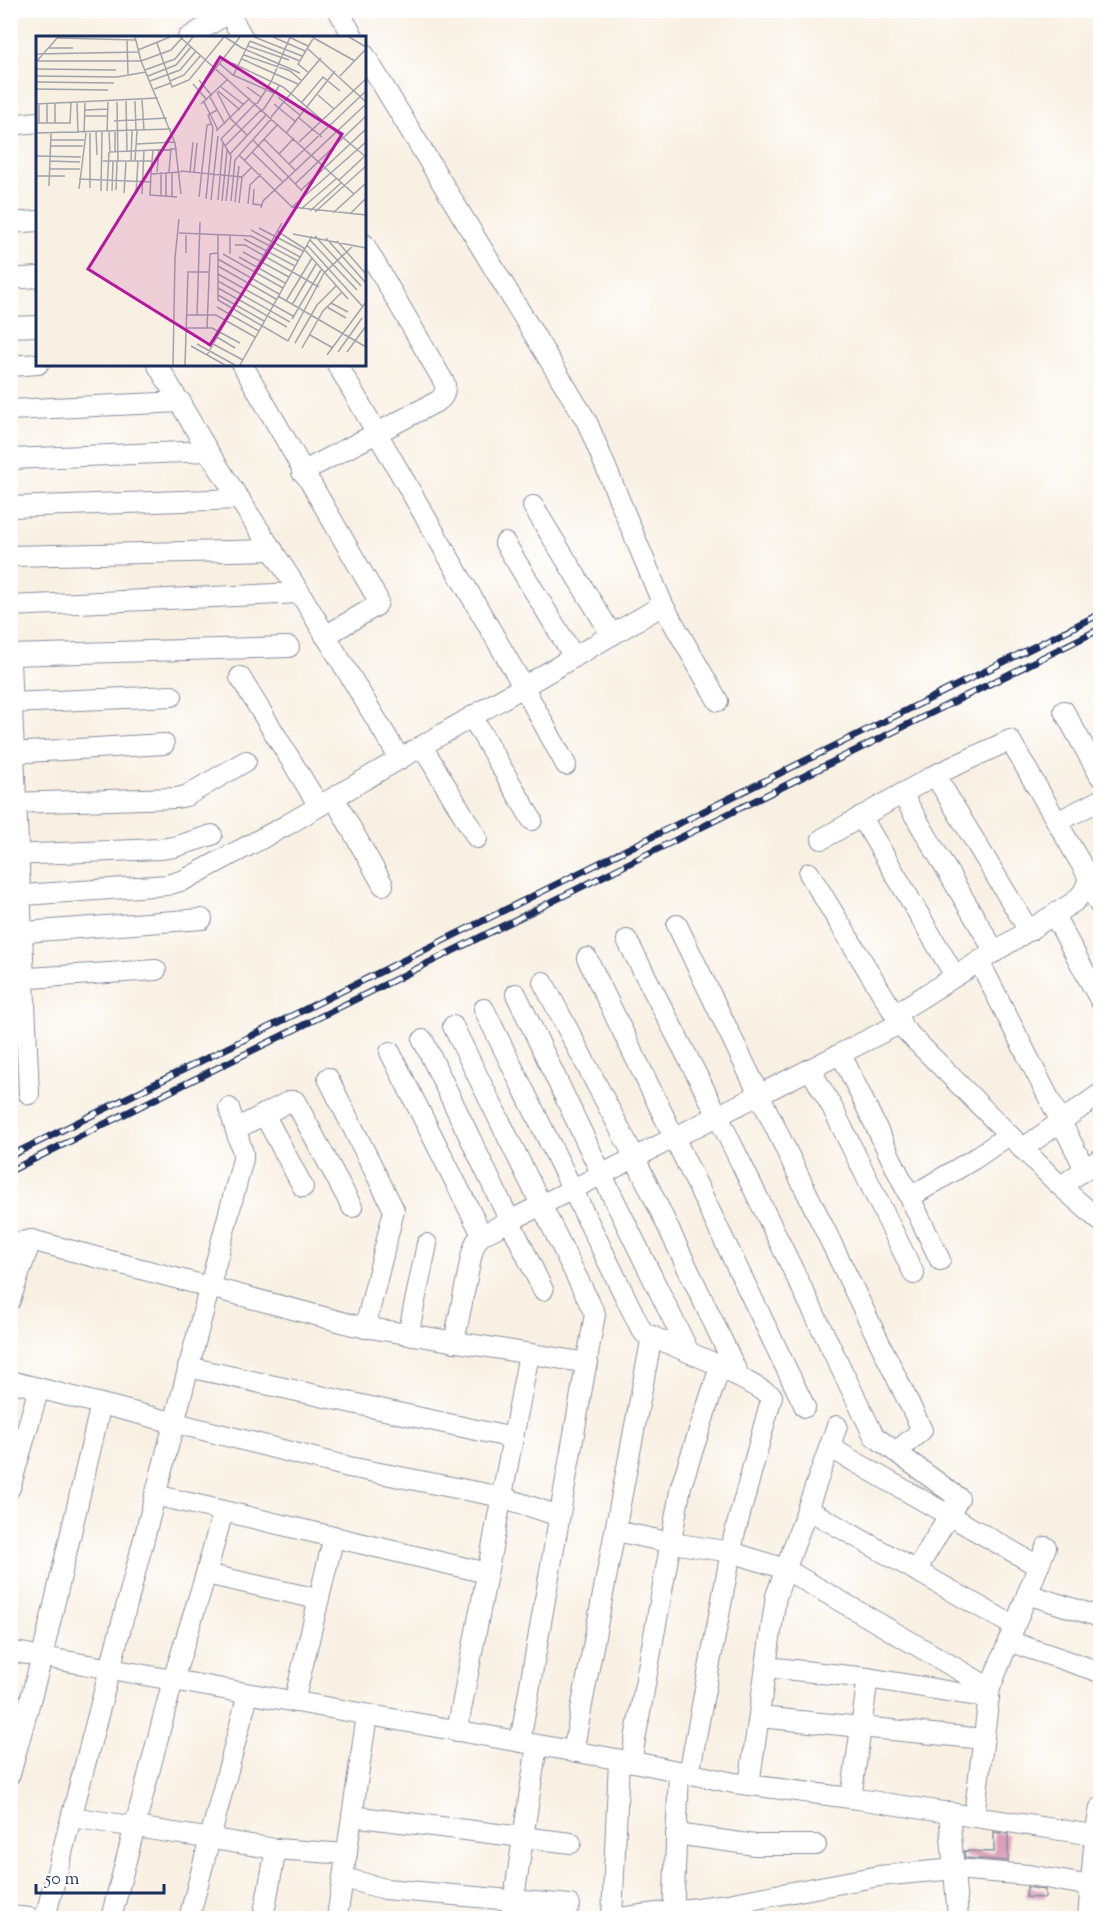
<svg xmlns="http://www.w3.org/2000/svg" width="1111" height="1929" viewBox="0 0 1111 1929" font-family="'Sorts Mill Goudy',serif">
<rect width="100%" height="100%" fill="#fff"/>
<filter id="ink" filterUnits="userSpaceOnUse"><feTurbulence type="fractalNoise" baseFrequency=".0167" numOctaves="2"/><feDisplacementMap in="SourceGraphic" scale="12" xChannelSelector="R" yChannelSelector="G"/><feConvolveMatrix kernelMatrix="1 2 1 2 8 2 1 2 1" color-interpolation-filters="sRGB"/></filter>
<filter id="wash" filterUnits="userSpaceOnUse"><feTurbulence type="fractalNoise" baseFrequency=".008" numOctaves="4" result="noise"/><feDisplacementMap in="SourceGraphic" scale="24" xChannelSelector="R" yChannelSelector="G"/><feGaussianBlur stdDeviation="1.35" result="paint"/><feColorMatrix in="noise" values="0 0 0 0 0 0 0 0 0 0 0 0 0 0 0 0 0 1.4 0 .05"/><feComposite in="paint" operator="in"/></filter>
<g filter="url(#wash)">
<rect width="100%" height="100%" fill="#f8f0e2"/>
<g id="blocks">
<g fill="#da9db8">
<path d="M994 1832 1008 1834V1861L965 1858 964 1851 994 1852Z"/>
<path d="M1027 1887 1045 1890V1898L1026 1897Z"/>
</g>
</g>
</g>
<g filter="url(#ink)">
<use href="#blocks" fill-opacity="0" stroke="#8a90a0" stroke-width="1.5"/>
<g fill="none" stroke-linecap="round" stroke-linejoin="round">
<g stroke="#8a90a0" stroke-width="22">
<g id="minor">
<path d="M227 10 243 38"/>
<path d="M338 10 354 38"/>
<path d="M188 38 228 13"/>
<path d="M364 54 587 422 663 605 718 701"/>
<path d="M10 125 38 122"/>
<path d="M10 223 38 221"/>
<path d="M10 279 38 277"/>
<path d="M10 327 38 326"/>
<path d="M157 364 208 451 300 593 400 759"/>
<path d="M242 364 377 598 378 602 376 606 325 636"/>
<path d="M337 364 523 686 566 765"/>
<path d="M10 366 38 364"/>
<path d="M10 410 181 402"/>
<path d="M10 459 208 451"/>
<path d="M302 472 438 401C444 397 445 393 445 384L364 244"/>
<path d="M533 506 612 635"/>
<path d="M10 507 240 499"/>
<path d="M505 543 574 657"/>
<path d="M10 556 273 550"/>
<path d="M10 606 300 593"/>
<path d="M10 655 289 647"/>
<path d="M10 662 29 1094"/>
<path d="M240 677 319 806"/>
<path d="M10 703 172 696"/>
<path d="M1064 711 1100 776"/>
<path d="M472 717 532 820"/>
<path d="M422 746 477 838"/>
<path d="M10 753 164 744"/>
<path d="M935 775 1029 931"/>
<path d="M902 794 995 952"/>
<path d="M334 798 383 885"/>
<path d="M10 803 176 798 186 796 246 761"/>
<path d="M861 816 955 976"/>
<path d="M1057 822 1100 800"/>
<path d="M822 839 935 775 1010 740 1088 876C1088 888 1082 894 1074 902L895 1014"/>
<path d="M10 855 160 849 174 847 212 835"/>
<path d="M809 873 903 1028 1056 1182 1100 1221"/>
<path d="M1088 883 1100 906"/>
<path d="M10 896 167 885 184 880 285 826 663 605"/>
<path d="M1054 915 1100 1000"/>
<path d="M677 925 922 1430 896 1452"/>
<path d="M10 933 202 919"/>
<path d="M627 940 718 1116 874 1436 959 1498 916 1571"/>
<path d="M587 958 805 1407"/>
<path d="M979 961 1085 1169"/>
<path d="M13 979 156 970"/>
<path d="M543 982 635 1158 740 1378"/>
<path d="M516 994 602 1175 689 1352"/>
<path d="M484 1009 640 1327 644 1333 716 1364 772 1396 734 1536 689 1774"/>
<path d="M453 1026 595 1314 520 1742"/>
<path d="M423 1040 543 1290"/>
<path d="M390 1052 482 1235"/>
<path d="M841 1054 940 1260"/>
<path d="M810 1069 832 1107 914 1274"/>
<path d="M328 1078 394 1210 365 1328"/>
<path d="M264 1114 303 1187"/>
<path d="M236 1129 290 1101H295L352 1207"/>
<path d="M1022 1149 1100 1094"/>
<path d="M1061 1186 1100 1159"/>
<path d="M910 1197 974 1159 1009 1135"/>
<path d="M10 1244 31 1240 357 1326 588 1363"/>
<path d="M10 1300 31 1240"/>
<path d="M408 1335 427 1244"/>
<path d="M454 1342 472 1253 476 1242 482 1235 901 1023"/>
<path d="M188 1367 513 1438"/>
<path d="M10 1381 349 1467 502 1497 559 1516"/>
<path d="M829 1447 1038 1566"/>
<path d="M10 1488 39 1388"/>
<path d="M155 1495 487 1573"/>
<path d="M807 1509 1014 1626"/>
<path d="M616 1531 672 1543 731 1552 785 1569 990 1688"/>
<path d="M206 1574 318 1599"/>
<path d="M1027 1594 1100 1617"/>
<path d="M1008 1641 1100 1672"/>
<path d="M10 1651 639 1763 734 1783 858 1799 1100 1836"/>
<path d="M766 1667 868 1678 989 1698"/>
<path d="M294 1702 334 1536"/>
<path d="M759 1717 984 1739"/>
<path d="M457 1731 529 1354"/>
<path d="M573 1752 652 1336"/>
<path d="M631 1762 681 1486 720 1367"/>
<path d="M10 1774 42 1657 101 1404"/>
<path d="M749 1785 776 1596 837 1426"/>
<path d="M851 1798 868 1678"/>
<path d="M949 1812 958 1918"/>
<path d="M352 1816 571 1843"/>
<path d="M974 1816 990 1688 1046 1547"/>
<path d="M72 1817 276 1849 347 1854"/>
<path d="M676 1834 755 1845H816"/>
<path d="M344 1878 385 1889 570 1905"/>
<path d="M10 1916 30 1918"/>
<path d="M45 1918 243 1159V1153L229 1108"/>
<path d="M111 1918 173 1680 206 1574 223 1511"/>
<path d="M189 1918 248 1694"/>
<path d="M263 1918 276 1849"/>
<path d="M337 1918 367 1715"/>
<path d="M511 1918 537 1745"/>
<path d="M612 1918 619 1760"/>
<path d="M618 1918 728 1904 879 1876 955 1869 1029 1875 1091 1886"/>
<path d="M673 1918 679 1771"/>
<path d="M1088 1918 1095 1835 1100 1808"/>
</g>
</g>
<use href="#minor" stroke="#fff" stroke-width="20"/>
<g stroke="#1b2f5e" stroke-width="7">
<g id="rail">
<path d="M10 1156 1100 614"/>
<path d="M10 1171 1100 629"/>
</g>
</g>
<use href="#rail" stroke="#fff" stroke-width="4.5" stroke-dasharray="14" stroke-linecap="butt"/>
</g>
</g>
<g transform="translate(36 36)">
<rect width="330" height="330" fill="#f8f0e2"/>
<path fill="none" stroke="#a0a3ad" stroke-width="1.5" d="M99 1 105 25 139 107 145 158M144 1 318 158M189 1 206 12 264 37M218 1 266 20M237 1 269 15M253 1 272 10M276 1 319 25M313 1 330 11M21 2 100 4M91 4 92 38M214 5 264 25M121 7 136 51 153 44 188 1M212 10 253 24M12 12H37M271 12 330 66M102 14 134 1M0 18 102 16M208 19 254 35 266 45M206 23 262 48M1 25H105M105 25 135 14 147 1M0 26 22 1M196 27 247 51 330 121M184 28 197 39 238 57M0 33 80 34M109 34 139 23 157 1M273 37 262 28 278 1M0 40 81 41 110 36M112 40 140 29 155 11M197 40 214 5M304 40 330 13M172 42 204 1M163 44 176 60M114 45 144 34 160 15M134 45 148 39 165 19M0 46 78 47M157 48 171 64M185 51 208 69M211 51 226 62M0 53 72 54M118 53 135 47M182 55 204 74M181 56 195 83 211 99M282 59 298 73M174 61 189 88M242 61 265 80M106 64 108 94M90 65 91 115M99 65 100 95M81 66 82 126M168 66 182 94M266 66 287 41 304 55M41 67 42 97M0 68 122 62M3 68V87M11 68V87M165 68 192 43M221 68 235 46 254 1M238 68 260 86M49 74 72 73M227 74 243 50M49 80H72M235 81 285 22M263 82 286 101M78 85 131 82M0 87H34L35 67M19 87V67M180 95 214 62M60 96 61 119M71 96 72 66M73 96 74 116 141 113M79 96V116M251 96 299 35M0 97 135 93M48 97 49 67M228 103 259 134M15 104H48M217 104 266 155M263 106 330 43M100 108 139 106M15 110H47M189 110 226 73M216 116 247 146M194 118 231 78M243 118 258 102M203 119 256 171 330 179M0 120 45 121M209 124 242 88M14 125 44 126M67 125H116M95 125 96 95M99 125 101 95M253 128 330 55M14 133H44M145 135 206 141 216 131M121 136 123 113M133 136 135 112M154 136 157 106M158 136 161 107M115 138 117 114M0 140H29M43 143 115 146M303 144 330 119M259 148 330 80M13 150 15 97M54 152V97M43 153 50 97M218 153 217 168 225 169M80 154 81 126M265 154 330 93M65 155 66 96M71 155 73 116M76 155 77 126M88 157 90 126M100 157 102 125M106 158 108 114M125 160V136M130 160V136M136 160V136M141 161 114 159 115 138 145 136M163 161 171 89 175 88M170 163 177 92 172 79 181 74M175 164 182 100M182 164 187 107M186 165 191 114M190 165 195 120 185 103 220 67M195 165 199 124 236 82M199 166 203 130M203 167 206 141M212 168 214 149 225 138M256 171 330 106M225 172 227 165 330 68M265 173 301 142M274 175 306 146M279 176 330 130M297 177 330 147M315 177 330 162M223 192 267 215M215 194 264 221M241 195 269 213M143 197 215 200 262 225M182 198V264L252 305 288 237 318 209M257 198 330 212M279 200 325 250M290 202 329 246M208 203 259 230M274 204 321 254M301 205 330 238M199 209H209L283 251M271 209 327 271M268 213 312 263M207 216 253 241M150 217V197M187 218 247 252M194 218V199M203 221 249 247M182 223 243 258M182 230 240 263M182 238 257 280M182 245 254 286M182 252 251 291M182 259 228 285M242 260 330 311M250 265 276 222M295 267 312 276M256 269 280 228M181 271 223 295M291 271 310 282M150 279H180L219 301M161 279 164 186M256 283 285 234M150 292H176L204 307M171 292 174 218 182 217M274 299 297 312M181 301 199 312M259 307 281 269 300 250M161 308 199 329M177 308 207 324M155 310 189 329M266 312 287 275 306 256M302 316 326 282M311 316 330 290M171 319 246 187M291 319 330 266M137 329 139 222 143 183M149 329 152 236H173M204 329 276 200"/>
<path fill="#b5179e" fill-opacity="0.15" stroke="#b5179e" stroke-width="3" d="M184 21 306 98 174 309 52 233Z"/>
<rect width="330" height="330" fill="none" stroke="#1b2f5e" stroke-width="3"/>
</g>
<rect width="1111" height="1929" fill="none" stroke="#fff" stroke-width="36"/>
<path d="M36 1884v9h128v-9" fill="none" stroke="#1b2f5e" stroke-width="3"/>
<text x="45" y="1884" font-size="18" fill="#1b2f5e" stroke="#ffffff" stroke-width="4.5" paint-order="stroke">50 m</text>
</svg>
